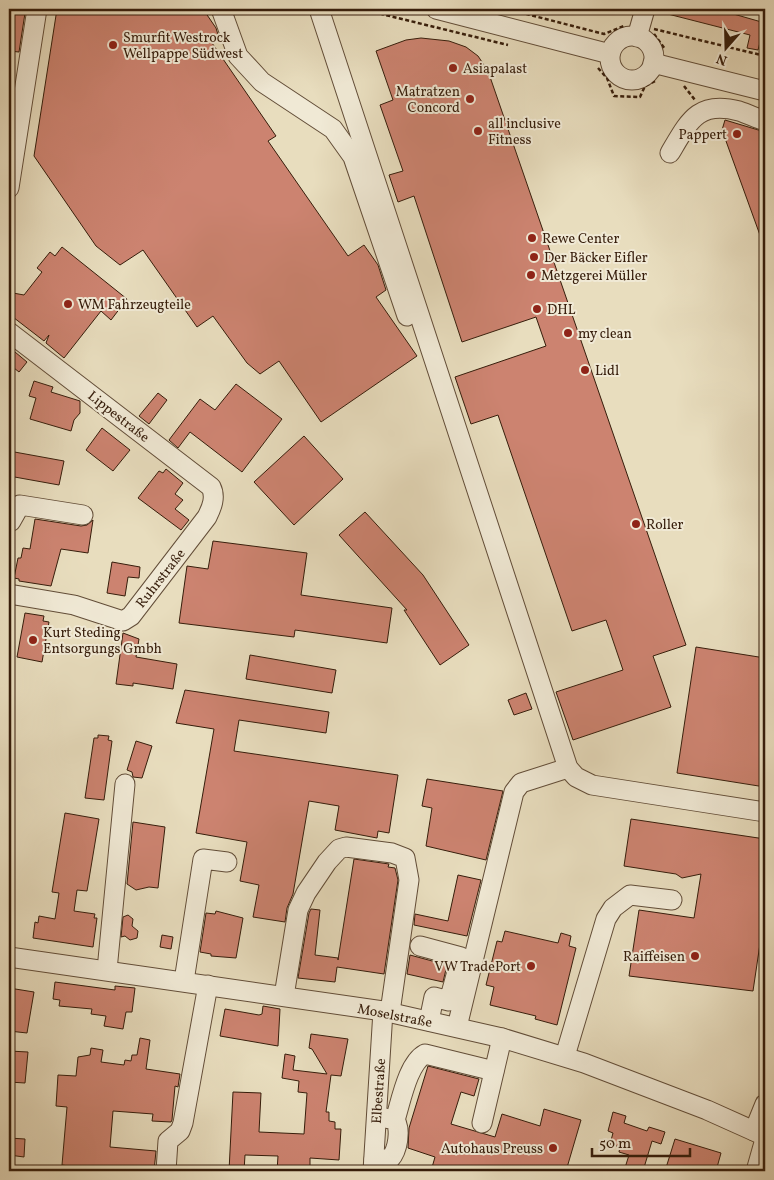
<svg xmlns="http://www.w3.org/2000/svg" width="774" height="1180" viewBox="0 0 774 1180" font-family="Vollkorn,serif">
<rect width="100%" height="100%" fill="#e8ddbe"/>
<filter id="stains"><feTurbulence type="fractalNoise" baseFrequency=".004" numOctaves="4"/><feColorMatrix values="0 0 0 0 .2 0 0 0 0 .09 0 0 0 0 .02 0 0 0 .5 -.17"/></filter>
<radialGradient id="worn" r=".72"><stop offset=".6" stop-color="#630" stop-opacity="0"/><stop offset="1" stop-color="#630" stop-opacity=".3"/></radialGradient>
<g fill="#cc8370" stroke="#361d0b">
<path d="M57 9H203L216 28 219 38 212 43 276 136 268 141 348 256 364 245 378 265 386 290 376 297 417 356 321 422 279 361 260 374 247 363 213 316 197 327 143 250 120 265 96 246 34 156Z"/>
<path d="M661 9H716L765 23 758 50 747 48 750 35 660 12Z"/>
<path d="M9 11 25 13 19 52 9 51Z"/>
<path d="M421 38 449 41 466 47 478 56 488 71 686 645 653 656 671 707 573 740 556 692 623 670 606 620 572 631 498 415 471 424 455 377 546 346 536 317 462 342 414 196 398 202 389 175 403 171 380 105 393 100 376 51 406 40Z"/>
<path d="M725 120 765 132V249L722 130Z"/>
<path d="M62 247 127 299 111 320 101 311 64 358 46 343 49 335 44 341 9 314 12 309 13 293 24 295 42 272 37 268 50 252 55 256Z"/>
<path d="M9 347 27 362 19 372 9 364Z"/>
<path d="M34 381 53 387 51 392 80 401V413L74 420 71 431 30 419 36 398 29 396Z"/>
<path d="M236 384 282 419 242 472 190 432 178 448 169 440 200 399 215 410Z"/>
<path d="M158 393 167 400 149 424 139 416Z"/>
<path d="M102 428 130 450 113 471 86 450Z"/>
<path d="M304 436 343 479 294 525 254 482Z"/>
<path d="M9 451 64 461 59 485 9 476Z"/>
<path d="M166 469 183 483 175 494 183 500 175 509 189 520 181 530 138 498 159 471 163 473Z"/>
<path d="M365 512 423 575 469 645 440 665 404 610H407L339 535Z"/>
<path d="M35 519 81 526 87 525 93 520 88 553 61 549 51 586 19 581V579L14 578 18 558H21L23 548 30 549Z"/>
<path d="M213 541 307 553 301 595 392 608 387 643 295 630 294 637 179 623 187 566 208 569Z"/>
<path d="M112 562 140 567 139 578 128 577 125 596 107 593Z"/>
<path d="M25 613 44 616 43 621 49 622 42 662 17 657Z"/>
<path d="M123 633 139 639 136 657 177 664 173 689 133 683V686L116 684Z"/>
<path d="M696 647 765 658V787L677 773Z"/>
<path d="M250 655 336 670 332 693 246 679Z"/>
<path d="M185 690 329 712 326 733 239 720 234 751 398 775 389 833 378 831 377 838 335 830 339 806 309 801 293 894 287 908 285 922 253 917 259 885 240 881 247 842 196 833 214 729 176 723Z"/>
<path d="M526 693 532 709 514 715 508 700Z"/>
<path d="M98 735 109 736 108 740 112 741 104 800 85 798 94 738H98Z"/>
<path d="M136 741 152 746 142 778 133 777 132 772 127 770Z"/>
<path d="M427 779 503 791 486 860 426 846 432 808 422 806Z"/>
<path d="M65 813 99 819 87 891 77 890 74 911 95 914 94 918H97L93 947 33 938 35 922 38 923 39 916 55 919 59 893 52 892Z"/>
<path d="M631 819 765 839V938L761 937 753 991 629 976 639 910 694 918 701 874 682 878 676 874 624 866Z"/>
<path d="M133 822 165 827 158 888 149 887 136 890 127 884Z"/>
<path d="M354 859 389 864 388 867 395 868 398 880 384 974 337 967 335 982 298 978 309 913 311 909 320 910 315 955 338 958V960Z"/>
<path d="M458 875 481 880 467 936 414 925 415 914 448 921Z"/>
<path d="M216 911 243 918 236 958 211 956V954L200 952 206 913 215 914Z"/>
<path d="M128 915 133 919 132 926 138 931 137 938 130 940 125 936 121 937 123 917Z"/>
<path d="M505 931 558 943 561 933 571 936 569 946 576 948 557 1025 535 1019 536 1016 490 1005 494 987 486 985 497 941 502 942Z"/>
<path d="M162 935 173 937 171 949 160 947Z"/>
<path d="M410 955 447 965 443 982 407 974Z"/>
<path d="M55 982 115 990V986L135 988 132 1012H126L123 1029 104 1026 106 1016 91 1014 92 1009 59 1006 60 1000 53 999Z"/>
<path d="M9 988 34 992 27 1033 9 1031Z"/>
<path d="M263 1006 280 1009 278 1046 220 1036 225 1009 259 1015 262 1014Z"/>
<path d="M311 1034 348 1039 341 1076 331 1075 326 1112H329V1121L335 1122V1129H341L339 1160 310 1158V1171H277L278 1156 245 1155 244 1171H229L233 1092 261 1093 259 1132 304 1134 307 1093 298 1092 299 1081 282 1078 285 1054 295 1056 293 1070 327 1074 312 1049 309 1048Z"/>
<path d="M140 1038 150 1040 146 1069 180 1074 178 1087 175 1086 172 1120 171 1122 152 1121 153 1114 113 1111 110 1147 156 1151 154 1171H68L69 1166 62 1165 67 1107 56 1106 58 1075 76 1076 78 1057 90 1055 91 1048 103 1050 101 1062 124 1065 125 1060 131 1061 132 1055H137Z"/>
<path d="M9 1051 28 1052 25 1083 9 1082Z"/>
<path d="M428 1066 479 1079 474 1096 461 1092 451 1124 495 1137 502 1114 540 1126 544 1109 581 1120 566 1171H431L435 1157 408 1148 409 1128Z"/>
<path d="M613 1112 626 1116 624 1123 647 1131 649 1127 665 1132 661 1144 652 1141 643 1171H624L629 1155 619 1152 620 1147 610 1144 613 1133 608 1131Z"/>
<path d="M9 1138 25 1139 24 1157 9 1155Z"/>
<path d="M675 1139 721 1153 716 1171H665Z"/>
</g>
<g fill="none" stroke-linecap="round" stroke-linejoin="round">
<g stroke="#624d38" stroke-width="21">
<g id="minor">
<path d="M221 9 238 56 262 82 333 129 353 157 407 316"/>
<path d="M319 9 568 768 576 777 592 785 765 812"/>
<path d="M436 9 610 54"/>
<circle cx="632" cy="58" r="22"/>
<path d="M637 37 645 9"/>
<path d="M653 63 765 91"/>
<path d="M670 153C689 121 698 100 739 111 748 114 756 118 765 121"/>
<path d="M9 188 37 9"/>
<path d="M9 332 211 487C216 497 212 507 207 517L131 616 123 621 74 605 9 594"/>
<path d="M9 521H11L20 505 83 515"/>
<path d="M420 946 461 957 449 1001 434 997 429 1021"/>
<path d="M9 957 383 1011 502 1038 584 1063 707 1110 765 1136"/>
<path d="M107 970 125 784"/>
<path d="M184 981 203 859 227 862"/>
<path d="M284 996 298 910 306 893 327 862 339 849 346 847 392 853 405 858 409 880 390 1012"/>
<path d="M457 1027 514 792 521 783 568 768"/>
<path d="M565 1056 606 919 613 908 630 895 672 900"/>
<path d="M395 1120C401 1101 408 1063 425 1054L494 1071"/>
<path d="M482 1123 502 1038"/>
<path d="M754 1131 765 1104"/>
<path d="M374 1159H390C398 1150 401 1130 395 1120L385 1118"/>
<path d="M166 1171 168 1141 180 1131 183 1123 208 985"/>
<path d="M373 1171 383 1011"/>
<path d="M756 1171 765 1139"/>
</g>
</g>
<g stroke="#361d0b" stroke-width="2.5" stroke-dasharray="4 2.5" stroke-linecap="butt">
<path d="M361 9 508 45"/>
<path d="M507 9 604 34 624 26"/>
<path d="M654 29 765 56"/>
<path d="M654 34 665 49"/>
<path d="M598 68 607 78 614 96 640 97 645 86 657 80"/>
<path d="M684 86 695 100"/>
</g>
<use href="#minor" stroke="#f0e9d5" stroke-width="19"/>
</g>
<g fill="#8f2418" stroke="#f0e9d5" stroke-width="2">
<circle cx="113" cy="45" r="5"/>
<circle cx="453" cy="68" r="5"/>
<circle cx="470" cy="99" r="5"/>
<circle cx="478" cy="131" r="5"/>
<circle cx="737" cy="134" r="5"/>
<circle cx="532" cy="238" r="5"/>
<circle cx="534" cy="257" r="5"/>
<circle cx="531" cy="275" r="5"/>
<circle cx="68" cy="304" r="5"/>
<circle cx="537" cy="309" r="5"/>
<circle cx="568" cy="333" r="5"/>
<circle cx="585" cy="370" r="5"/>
<circle cx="636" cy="524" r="5"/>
<circle cx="33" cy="640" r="5"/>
<circle cx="695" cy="956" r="5"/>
<circle cx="531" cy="966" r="5"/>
<circle cx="553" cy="1148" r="5"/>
</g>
<g text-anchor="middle" stroke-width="4" stroke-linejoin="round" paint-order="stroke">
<g font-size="14" fill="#361d0b" stroke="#f0e9d5" text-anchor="start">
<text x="123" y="42">Smurfit Westrock<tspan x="123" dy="16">Wellpappe Südwest</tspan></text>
<text x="463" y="73">Asiapalast</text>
<text x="460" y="96" text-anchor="end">Matratzen<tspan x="460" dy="16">Concord</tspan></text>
<text x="488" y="128">all inclusive<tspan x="488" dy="16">Fitness</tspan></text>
<text x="727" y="139" text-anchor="end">Pappert</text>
<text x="542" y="243">Rewe Center</text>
<text x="544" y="262">Der Bäcker Eifler</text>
<text x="541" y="280">Metzgerei Müller</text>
<text x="78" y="309">WM Fahrzeugteile</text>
<text x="547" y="314">DHL</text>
<text x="578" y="338">my clean</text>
<text x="595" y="375">Lidl</text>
<text x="646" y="529">Roller</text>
<text x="43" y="637">Kurt Steding<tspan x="43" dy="16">Entsorgungs Gmbh</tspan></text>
<text x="685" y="961" text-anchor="end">Raiffeisen</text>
<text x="521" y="971" text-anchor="end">VW TradePort</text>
<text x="543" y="1153" text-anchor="end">Autohaus Preuss</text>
</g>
<g font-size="14" fill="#361d0b" stroke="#f0e9d5">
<text transform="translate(119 416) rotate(38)" y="5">Lippestraße</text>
<text transform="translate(160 578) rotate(-52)" y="5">Ruhrstraße</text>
<text transform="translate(395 1015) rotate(11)" y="5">Moselstraße</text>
<text transform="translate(378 1091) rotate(-86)" y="5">Elbestraße</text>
</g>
</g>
<rect width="774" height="1180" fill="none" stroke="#e8ddbe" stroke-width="30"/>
<rect x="10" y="10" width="754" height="1160" fill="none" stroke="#361d0b" stroke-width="2.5"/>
<rect x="15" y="15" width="744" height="1150" fill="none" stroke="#361d0b"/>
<g transform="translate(726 48) rotate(200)" stroke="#f0e9d5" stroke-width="4" paint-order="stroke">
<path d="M0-4L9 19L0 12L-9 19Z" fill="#361d0b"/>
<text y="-8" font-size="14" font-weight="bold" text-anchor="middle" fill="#361d0b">N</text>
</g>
<path d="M592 1148v8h98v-8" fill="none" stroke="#361d0b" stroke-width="2.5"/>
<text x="599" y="1148" font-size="15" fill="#361d0b" stroke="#f0e9d5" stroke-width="4" paint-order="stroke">50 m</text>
<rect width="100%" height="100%" filter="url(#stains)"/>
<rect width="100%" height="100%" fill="url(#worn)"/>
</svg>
